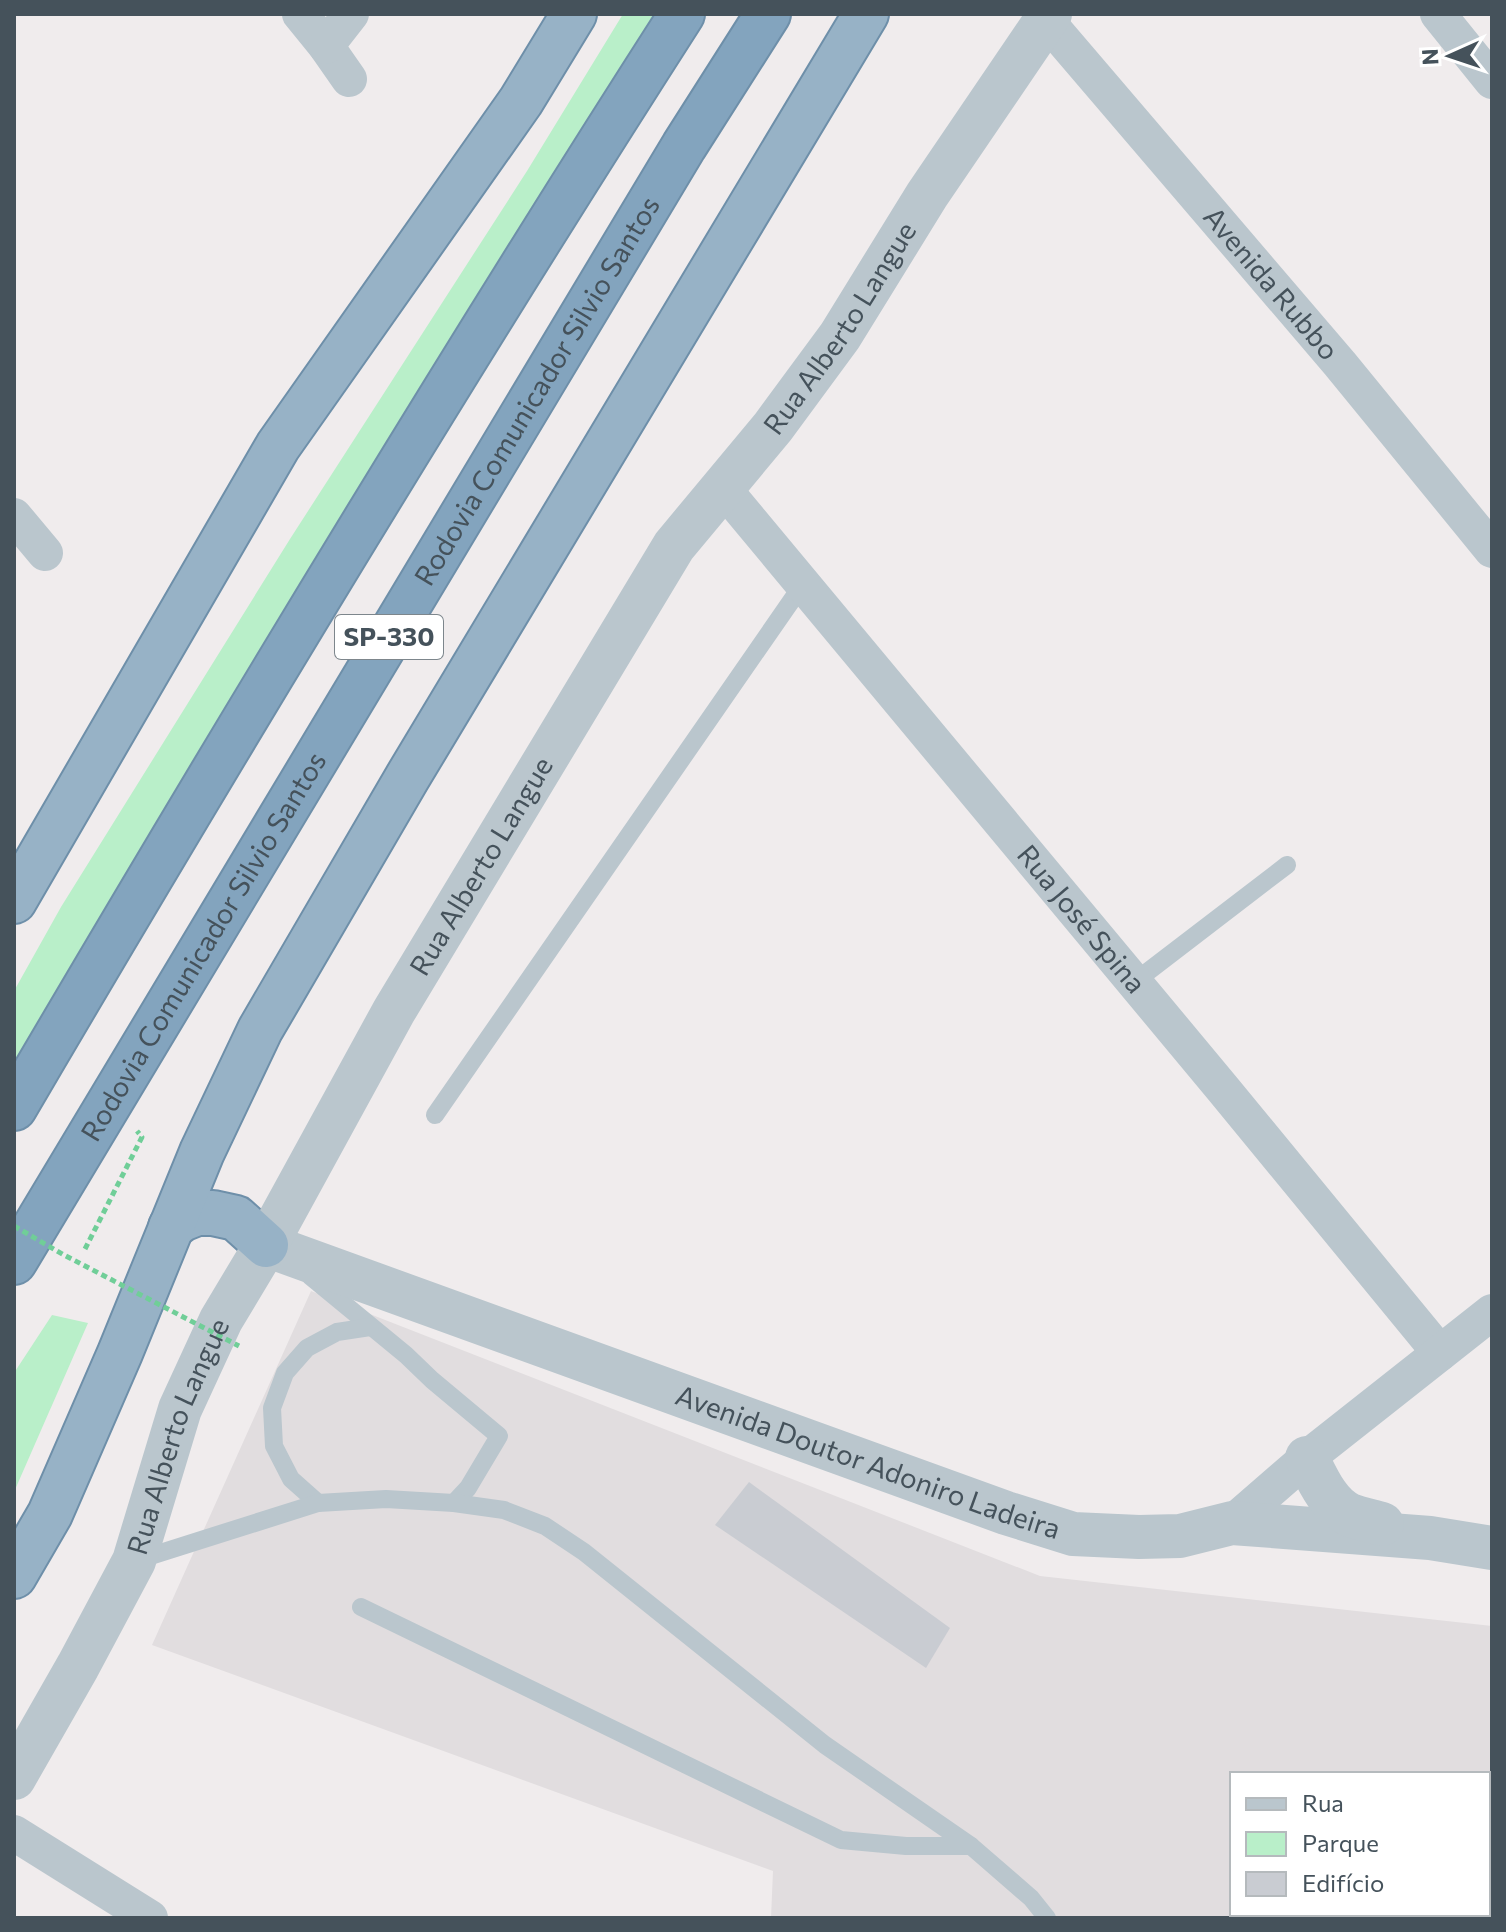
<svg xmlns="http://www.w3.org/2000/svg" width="1506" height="1932" viewBox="0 0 1506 1932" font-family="Commissioner,sans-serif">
<rect width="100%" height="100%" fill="#f0eced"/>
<path fill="#e1dddf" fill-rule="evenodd" d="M311 1291 1040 1576 1492 1626V1918H771L773 1871 152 1645ZM1232 1774H1488V1914H1232Z"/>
<g fill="#b9efc9">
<path d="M623 14H657L14 1079V991L61 907 290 539 527 171Z"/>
<path d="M52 1315 88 1323 14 1492V1373Z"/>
</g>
<path fill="#c9ccd2" d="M749 1482 950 1628 926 1668 715 1525Z"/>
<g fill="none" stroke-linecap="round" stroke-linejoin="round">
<g stroke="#6e8fa9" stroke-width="48">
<g id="trunk">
<path d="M14 901 278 446 521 101 574 14"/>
<path d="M171 1227 182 1219 197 1213H213L236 1218 266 1245"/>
<path d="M14 1576 50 1514 120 1353 202 1152 260 1030 407 778 866 14"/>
</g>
</g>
<g stroke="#6e8fa9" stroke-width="48">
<g id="motorway">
<path d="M14 1108C230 740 451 374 682 14"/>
<path id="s5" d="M14 1262 684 146 768 14"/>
</g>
</g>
<path stroke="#70ce98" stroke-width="5" stroke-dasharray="6 4" stroke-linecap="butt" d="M85 1249 142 1137 137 1131"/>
<g stroke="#bac6cd" stroke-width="18">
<path d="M1133 983 1287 865"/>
<path d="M435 1115 803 584"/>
<path d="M310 1276 406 1355 432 1380 499 1436 468 1488 454 1503"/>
<path d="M318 1503 291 1479 274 1446 272 1408 285 1373 307 1348 337 1332 370 1327"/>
<path d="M138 1560 318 1503 386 1499 454 1503 504 1510 545 1526 584 1552 825 1745 971 1846 1031 1898 1047 1918"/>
<path d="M361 1607 841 1840 906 1846H971"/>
</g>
<g stroke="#bac6cd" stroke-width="36">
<path d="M300 14 326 46 349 79"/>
<path d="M1438 14 1492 81"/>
<path id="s1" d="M1045 19 1340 364 1492 550"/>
<path d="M326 46 351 14"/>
<path id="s2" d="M722 487 1223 1089 1440 1353"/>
<path d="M14 516 45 553"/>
<path d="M1232 1523 1307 1458 1492 1312"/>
<path d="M14 1833 150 1918"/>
</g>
<g stroke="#bac6cd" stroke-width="44">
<path id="s3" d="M266 1245 1006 1513 1073 1534 1139 1537 1180 1536 1232 1523 1430 1538 1492 1548"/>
<path d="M1307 1458C1317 1478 1328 1505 1350 1515 1360 1519 1372 1521 1382 1524"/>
<path id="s4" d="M14 1778 78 1666 134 1561 180 1409 221 1320 266 1245 394 1011 674 546 773 427 840 336 927 195 1050 14"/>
</g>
<use href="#trunk" stroke="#97b2c6" stroke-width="44"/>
<use href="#motorway" stroke="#83a4be" stroke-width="44"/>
<path stroke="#70ce98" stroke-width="5" stroke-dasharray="6 4" stroke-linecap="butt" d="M14 1226 64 1255 239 1346"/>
</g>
<g text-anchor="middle" stroke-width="8" stroke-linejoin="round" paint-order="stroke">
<rect fill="#fff" stroke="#7d868c" stroke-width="2" x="335" y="615" width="108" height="44" rx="6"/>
<g font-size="26" font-weight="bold" fill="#45525b">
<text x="389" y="646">SP-330</text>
</g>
<g font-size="28" fill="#45525b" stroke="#fff">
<text dy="10" stroke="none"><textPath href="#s1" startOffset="348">Avenida Rubbo</textPath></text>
<text dy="10" stroke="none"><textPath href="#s4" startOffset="1676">Rua Alberto Langue</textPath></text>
<text dy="10" stroke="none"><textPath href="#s5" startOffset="1016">Rodovia Comunicador Silvio Santos</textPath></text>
<text dy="10" stroke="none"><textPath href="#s4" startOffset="1028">Rua Alberto Langue</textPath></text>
<text dy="10" stroke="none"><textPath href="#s2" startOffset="562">Rua José Spina</textPath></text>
<text dy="10" stroke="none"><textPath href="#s5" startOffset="368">Rodovia Comunicador Silvio Santos</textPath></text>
<text dy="10" stroke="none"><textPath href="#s4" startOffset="380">Rua Alberto Langue</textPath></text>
<text dy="10" stroke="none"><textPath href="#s3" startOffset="640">Avenida Doutor Adoniro Ladeira</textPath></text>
</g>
</g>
<rect width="1506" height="1932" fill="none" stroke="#45525b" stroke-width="32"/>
<rect x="1230" y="1772" width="260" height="144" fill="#ffffff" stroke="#b5babd" stroke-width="2"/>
<rect x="1246" y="1798" width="40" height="12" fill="#bac6cd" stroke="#b5babd" stroke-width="2"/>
<text x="1302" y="1812" font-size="24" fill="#45525b">Rua</text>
<rect x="1246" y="1832" width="40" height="24" fill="#b9efc9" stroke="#b5babd" stroke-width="2"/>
<text x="1302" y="1852" font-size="24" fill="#45525b">Parque</text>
<rect x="1246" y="1872" width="40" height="24" fill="#c9ccd2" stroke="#b5babd" stroke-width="2"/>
<text x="1302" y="1892" font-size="24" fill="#45525b">Edifício</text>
<g transform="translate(1450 56) rotate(267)" stroke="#ffffff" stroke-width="6" paint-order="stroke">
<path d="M0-6L14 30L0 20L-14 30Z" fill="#45525b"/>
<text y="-12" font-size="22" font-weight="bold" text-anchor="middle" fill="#45525b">N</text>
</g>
</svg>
